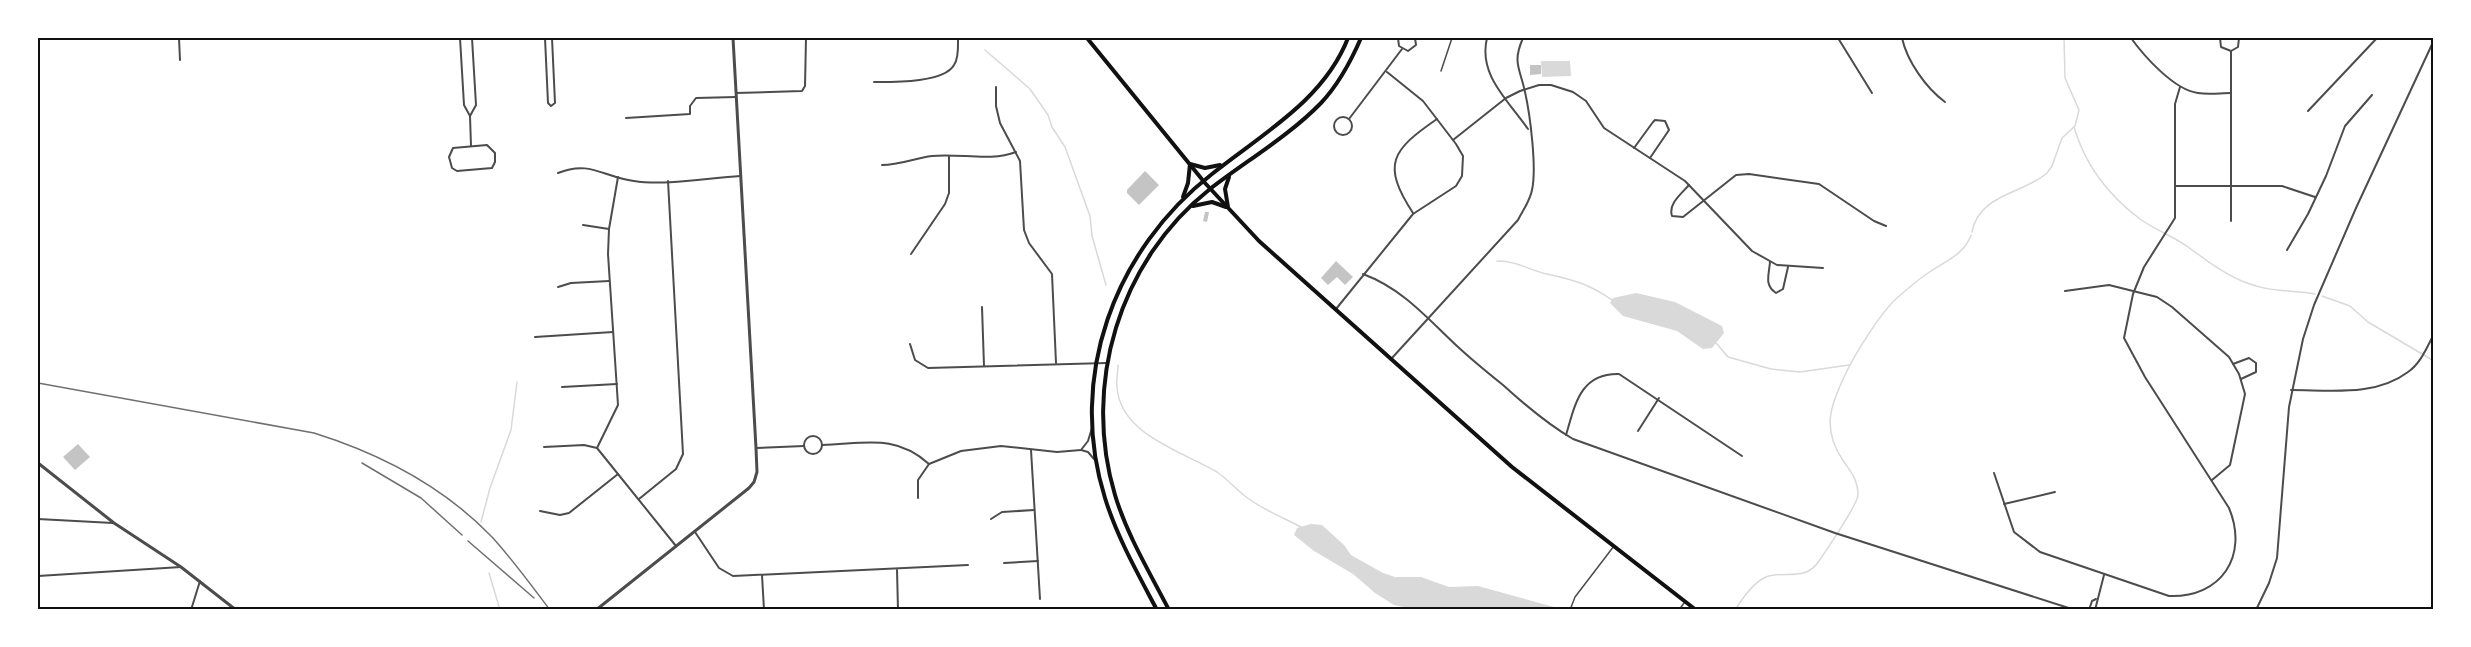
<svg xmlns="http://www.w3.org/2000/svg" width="2471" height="647" viewBox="0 0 2471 647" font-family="Commissioner,sans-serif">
<rect width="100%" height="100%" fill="#fff"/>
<g fill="#d9d9d9">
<path d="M1541 61H1570L1571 76 1542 77Z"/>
<path d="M1636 293 1675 302 1722 326 1724 333 1712 348 1703 349 1677 331 1623 316 1610 303 1613 298Z"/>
<path d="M1311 524 1322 525 1344 545 1351 555 1383 573 1395 577H1421L1449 587 1478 586 1561 609 1417 610 1394 605 1375 593 1353 574 1314 551 1294 535 1297 528Z"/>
</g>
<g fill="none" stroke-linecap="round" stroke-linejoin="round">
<g stroke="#d9d9d9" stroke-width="1.5">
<path d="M985 50 1030 89 1048 115 1052 127 1065 147 1090 216 1092 236 1106 285"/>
<path d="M2074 127C2085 165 2108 195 2140 219 2155 230 2173 236 2188 247 2206 260 2225 275 2247 283 2269 292 2292 290 2315 294"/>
<path d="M1972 232C1979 194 2023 194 2047 173L2052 166 2062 138 2075 126 2079 110 2065 78 2064 38"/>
<path d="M1497 261C1518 261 1528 270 1547 274 1574 280 1589 284 1612 300"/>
<path d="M2322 296 2350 306 2368 322 2434 361"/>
<path d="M1716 343 1728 357 1771 369 1800 372 1849 365"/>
<path d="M1118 365C1118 372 1116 380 1117 387 1120 435 1184 452 1217 472 1227 479 1235 488 1245 496 1261 509 1282 517 1301 527"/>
<path d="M481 522 490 488 511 430 517 382"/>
<path d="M489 573 500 610"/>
<path d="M1735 610C1742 599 1754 582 1766 577 1786 570 1805 582 1819 561 1827 549 1857 506 1858 495 1858 481 1852 473 1844 462 1821 429 1830 406 1846 373 1855 354 1881 312 1897 298 1906 290 1918 280 1928 273 1944 262 1965 254 1971 235"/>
</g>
</g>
<g fill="#c4c4c4">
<path d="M1530 65H1541V74L1530 75Z"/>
<path d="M1145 171 1159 185 1139 205 1127 193V190Z"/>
<path d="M1205 212H1209L1207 222 1203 221Z"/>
<path d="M1336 261 1353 277 1345 285 1337 277 1328 285 1321 278Z"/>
<path d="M78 444 90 457 75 470 63 457Z"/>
</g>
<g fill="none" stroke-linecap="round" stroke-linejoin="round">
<g stroke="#4c4c4c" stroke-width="1.5">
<path d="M1441 71 1452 38"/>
<path d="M1570 610 1575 597 1614 546"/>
<path d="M1679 610 1684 603"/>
</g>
<g stroke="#4c4c4c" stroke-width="2">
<path d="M179 38 180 60"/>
<path d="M460 38 464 105 470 116 471 146"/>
<path d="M545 38 548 103 551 106 555 103 552 38"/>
<path d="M1398 38 1399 46 1408 51 1416 45 1415 38"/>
<path d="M1487 38C1478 75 1508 100 1528 129"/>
<path d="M1838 38 1872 93"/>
<path d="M1902 38C1907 61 1926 88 1945 102"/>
<path d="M2131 38C2144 56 2174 90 2198 93 2209 95 2220 93 2231 93"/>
<path d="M2220 38 2221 47 2231 51 2238 47 2239 38"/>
<path d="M874 82C892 82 944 83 954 65 959 58 958 46 958 38"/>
<path d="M996 87V106L1000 123 1020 161 1024 230 1029 243 1052 274 1056 363"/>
<path d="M736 93 802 91 805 86 806 38"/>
<path d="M2308 111 2377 38"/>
<path d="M470 116 476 105 472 38"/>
<circle cx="1343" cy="126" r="9"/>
<path d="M626 118 690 114V106L696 98 736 97"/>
<path d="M1349 119 1402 49"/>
<path d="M1453 140 1506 98 1520 91 1539 85H1551L1573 92 1586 101 1604 128 1685 181 1752 251 1777 265 1823 268"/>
<path d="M487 145 495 153V162L492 168 457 171 452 168 449 157 453 148Z"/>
<path d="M1634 148 1653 122 1655 120 1665 121 1669 130 1650 158"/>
<path d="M882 165C900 165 915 158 932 156 960 153 990 162 1016 152"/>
<path d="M558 173C590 160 603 177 634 181 664 186 708 178 740 176"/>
<path d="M1689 185C1681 194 1668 204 1672 216L1683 217 1736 175 1749 174 1819 184 1874 221 1886 226"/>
<path d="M2175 186H2282L2315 197"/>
<path d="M1413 213C1381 164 1392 150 1437 119"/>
<path d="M2231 221V51"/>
<path d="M583 225 609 229"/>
<path d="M2287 250 2308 214 2326 176 2345 126 2372 95"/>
<path d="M911 254 945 204 949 193V156"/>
<path d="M1770 262C1769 275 1764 285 1776 293L1783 289 1788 267"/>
<path d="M1363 274C1403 289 1427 318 1457 346 1472 360 1488 373 1503 385 1525 405 1547 424 1573 439L1835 533 2075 610"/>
<path d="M558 287 571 283 609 281"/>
<path d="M2065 291 2109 285 2157 297 2172 307 2229 357 2239 374 2245 394 2230 465 2212 480"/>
<path d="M982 307 984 366"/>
<path d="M1336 309 1413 214 1456 186 1462 176 1463 156 1456 144 1423 101 1387 72"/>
<path d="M535 337 613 332"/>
<path d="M910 344 915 360 928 368 1106 363"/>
<path d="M1392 358 1518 220C1523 210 1530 201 1532 190 1537 168 1530 114 1525 92 1520 68 1512 63 1523 38"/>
<path d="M2233 364 2249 358 2256 363V372L2241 379"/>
<path d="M562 387 617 384"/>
<path d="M2291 390C2330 390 2375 397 2408 372 2421 363 2427 347 2434 334"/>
<path d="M1092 428 1088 441 1081 450 1088 452 1094 459"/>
<path d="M1638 431 1659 398"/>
<path d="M1566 435C1575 405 1580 373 1619 374L1742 456"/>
<circle cx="813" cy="445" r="9"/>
<path d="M822 445C864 444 895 433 929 464"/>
<path d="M544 447 584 445 597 448"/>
<path d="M597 448 618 405 608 254 609 229 618 177"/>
<path d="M597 448 676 546"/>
<path d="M756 448 804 446"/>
<path d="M1031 450 1040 599"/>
<path d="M1994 473 2014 532 2040 552 2169 596C2221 598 2249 556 2229 508L2145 377 2124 338 2133 294 2144 267 2175 218V104L2180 87"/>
<path d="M918 498V480L929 464 961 451 1001 446 1057 452 1081 450"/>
<path d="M639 499 676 469 683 454 668 181"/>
<path d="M2004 504 2055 492"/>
<path d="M540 511 560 515 569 513 618 474"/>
<path d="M38 519 113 523"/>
<path d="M991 519 1002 512 1034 510"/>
<path d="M695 532 719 568 733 576 968 565"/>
<path d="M1004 563 1038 561"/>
<path d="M897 570 898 610"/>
<path d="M762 575 764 610"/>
<path d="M38 576 181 567"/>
<path d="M191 610 200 581"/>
<path d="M2089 610 2092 601 2096 599"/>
<path d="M2095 610 2104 575"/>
<path d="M2256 610 2269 583 2277 558 2289 407 2303 339 2314 305 2356 208 2434 40"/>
</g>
<g stroke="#4c4c4c" stroke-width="3">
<path d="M38 463 114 523 181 567 236 610"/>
<path d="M596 610 749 488 754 482 757 472 756 448 733 38"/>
</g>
<g stroke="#111" stroke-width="4">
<path d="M1087 38 1205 183 1259 241 1512 467 1696 610"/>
<path d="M1183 197 1188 183 1190 164 1205 168 1220 165"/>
<path d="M1193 206 1212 202 1226 207"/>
<path d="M1228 207 1225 189 1229 177"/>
<path d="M1157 610C1138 574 1117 537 1105 498 1067 378 1114 250 1212 174 1262 134 1324 100 1348 38"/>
<path d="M1169 610C1150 573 1127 535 1115 495 1082 385 1119 261 1210 189 1246 161 1289 136 1321 103 1338 85 1351 61 1361 38"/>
</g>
<g stroke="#707070" stroke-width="1.5">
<path d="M38 383 314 433C381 454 443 486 492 537 513 560 531 585 550 610"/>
<path d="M362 463 421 498 462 535"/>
<path d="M468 541 534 598"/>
</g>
</g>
<rect width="2471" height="647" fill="none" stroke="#ffffff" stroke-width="78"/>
<rect x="39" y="39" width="2393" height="569" fill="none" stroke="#111" stroke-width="2"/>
</svg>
